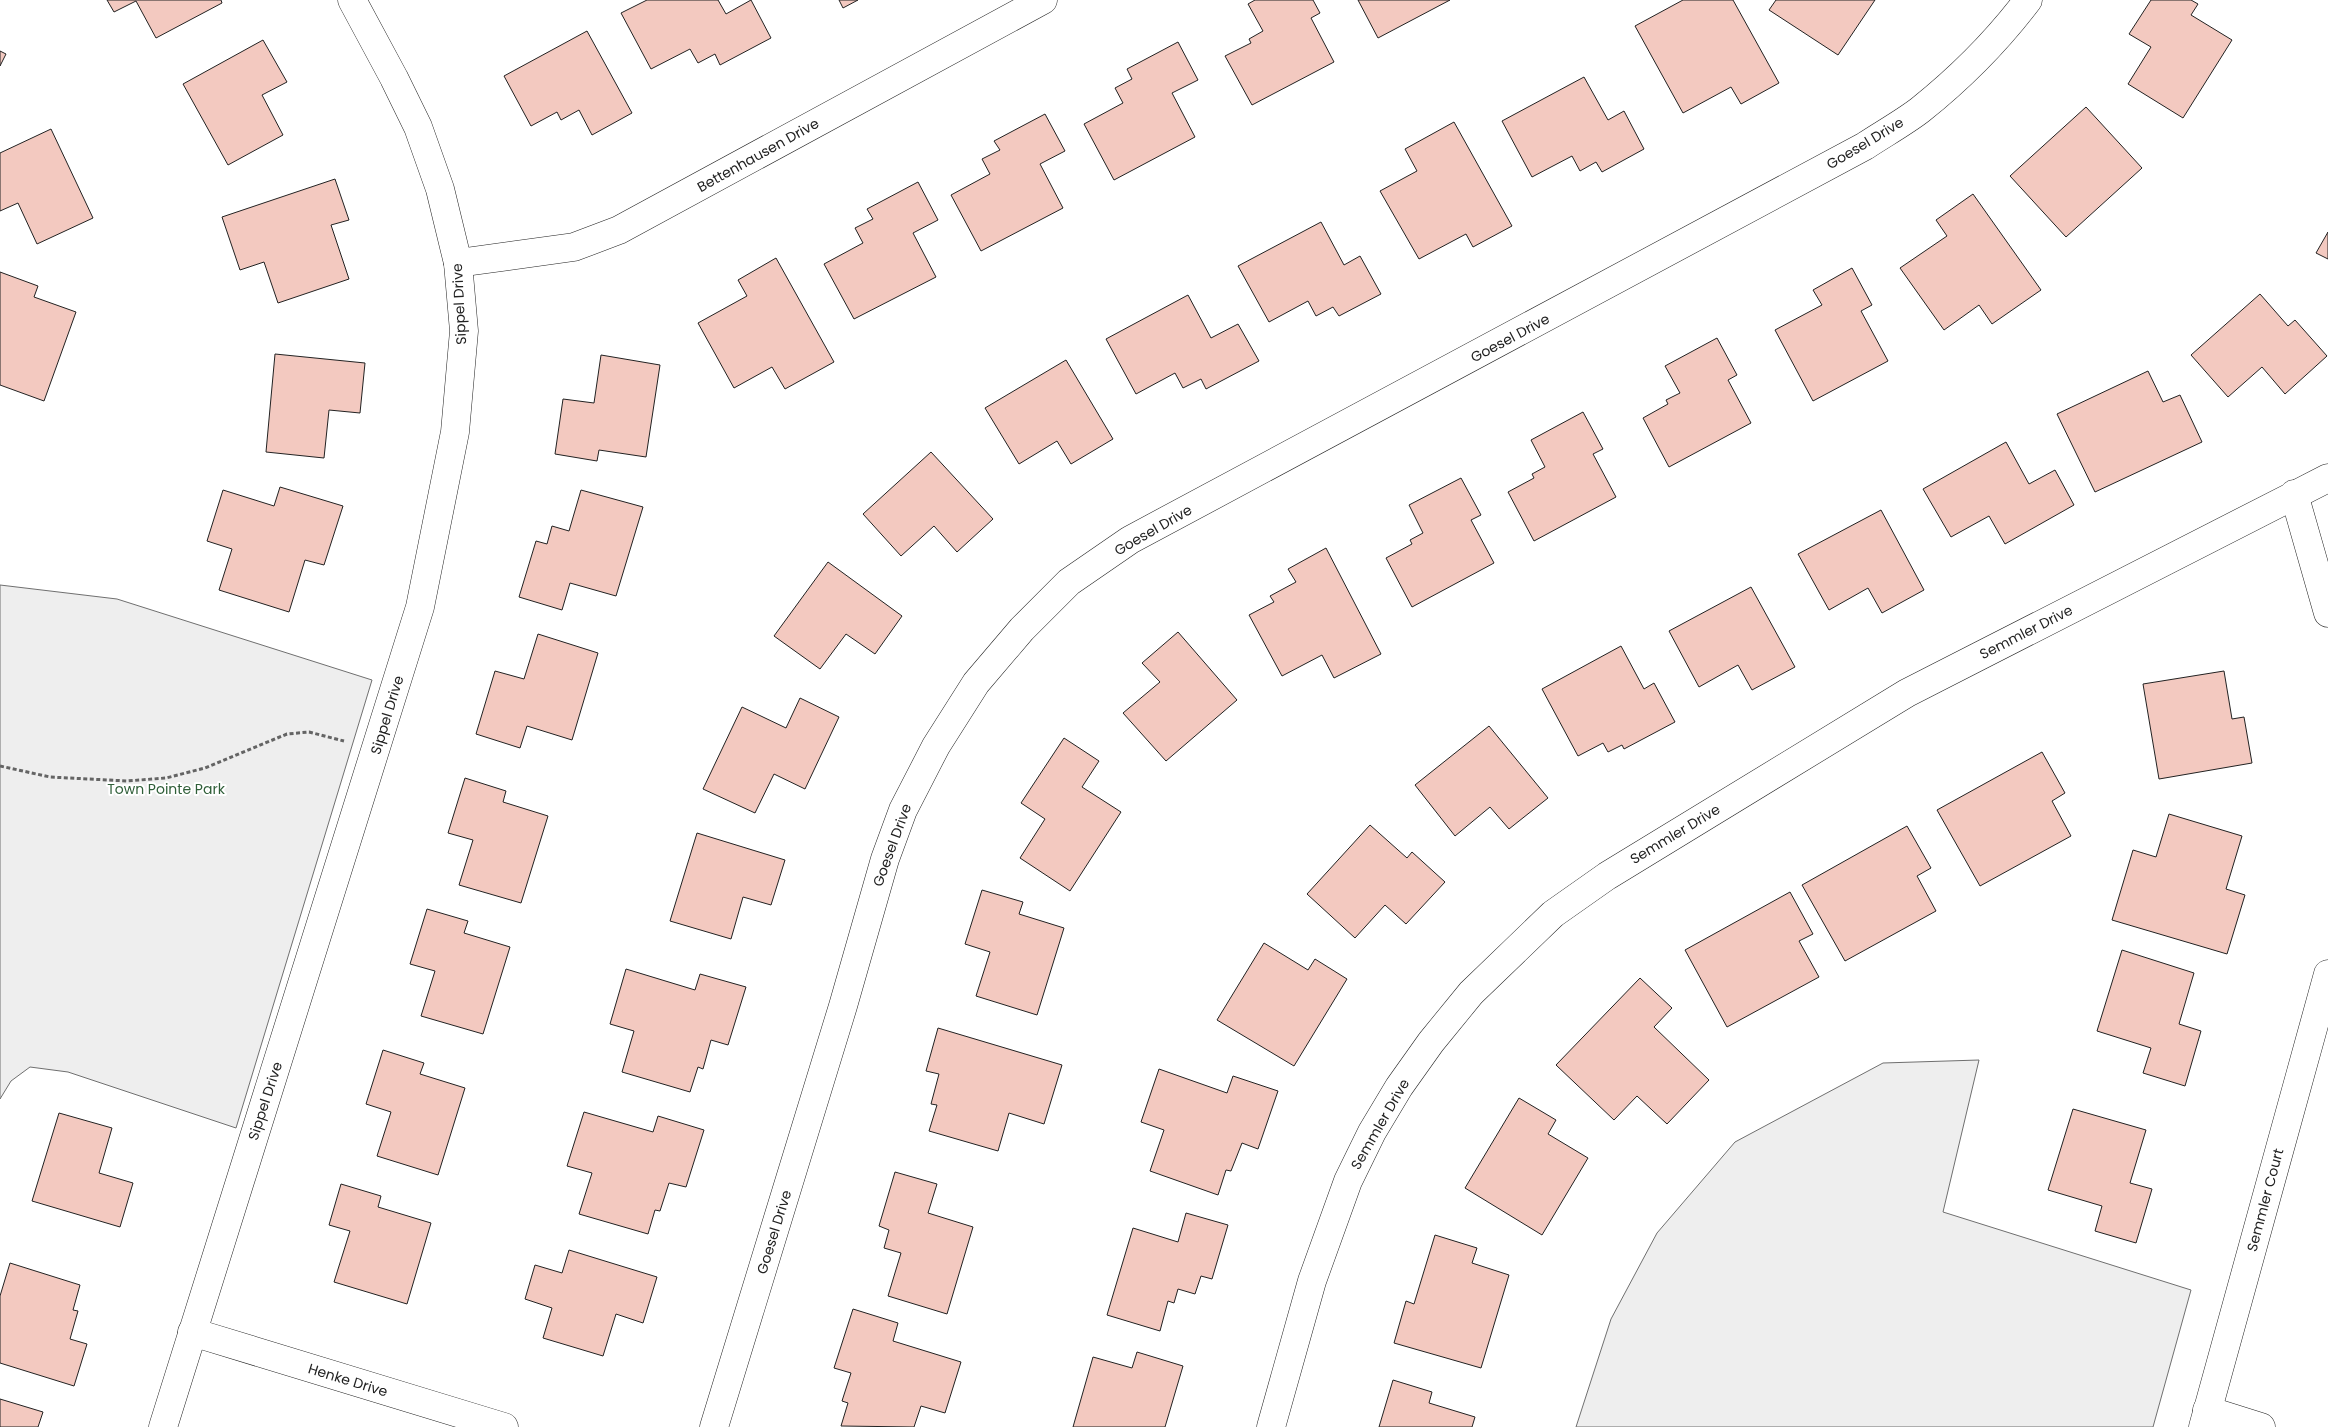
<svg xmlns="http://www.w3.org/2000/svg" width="2328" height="1427" viewBox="0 0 2328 1427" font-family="Poppins,sans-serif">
<rect width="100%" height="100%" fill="#fff"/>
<g fill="#eee" stroke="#6f6f6f">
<path d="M0 585 117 599 372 680 236 1128 68 1072 30 1067 11 1081 0 1099Z"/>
<path d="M1979 1060 1943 1212 2191 1290 2153 1427H1576L1611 1319 1657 1233 1735 1142 1883 1063Z"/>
</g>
<g fill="#f3c9c0" stroke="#222">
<path d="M107 0H221L222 3 156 38 136 1 114 12Z"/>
<path d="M647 0H718L726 14 751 0 771 38 720 65 715 54 698 63 690 49 651 69 621 13Z"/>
<path d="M839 0H858L843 8Z"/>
<path d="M1255 0H1313L1320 13 1311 18 1334 62 1252 105 1225 56 1251 43 1249 39 1263 31 1248 4Z"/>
<path d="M1358 0H1450L1378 38Z"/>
<path d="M1683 0H1733L1779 83 1741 104 1731 87 1683 113 1635 26Z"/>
<path d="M1776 0H1875L1838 55 1769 10Z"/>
<path d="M2151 0H2191L2198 4 2191 15 2232 40 2183 118 2128 84 2151 47 2129 34Z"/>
<path d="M587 31 632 113 592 135 579 110 561 120 557 112 531 126 504 76Z"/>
<path d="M263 40 287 82 262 95 283 135 228 165 183 84Z"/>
<path d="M1178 42 1198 80 1172 93 1195 137 1114 180 1084 124 1123 103 1115 88 1132 79 1127 69Z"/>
<path d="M0 51 6 54 0 66Z"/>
<path d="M1584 77 1608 120 1624 111 1644 149 1602 172 1596 162 1580 171 1572 156 1532 177 1502 121Z"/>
<path d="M2086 107 2142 168 2066 237 2010 176Z"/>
<path d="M1045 114 1065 151 1040 164 1063 208 981 251 951 195 990 174 982 159 1000 150 994 141Z"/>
<path d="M1454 122 1512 226 1473 247 1466 234 1419 259 1380 191 1417 171 1405 149Z"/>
<path d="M51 129 93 218 37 244 18 203 0 211V153Z"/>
<path d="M335 179 349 220 331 225 349 279 278 303 264 262 240 270 222 217Z"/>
<path d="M918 182 938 220 913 233 936 277 854 319 824 264 863 243 855 228 873 219 867 209Z"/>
<path d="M1973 194 2041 290 1992 324 1979 305 1944 330 1900 268 1947 236 1936 220Z"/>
<path d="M1321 222 1344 265 1360 256 1381 294 1339 316 1333 307 1316 316 1308 301 1269 322 1238 266Z"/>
<path d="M2328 232V259L2316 253Z"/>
<path d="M776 258 834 362 785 389 772 367 734 388 698 323 747 296 738 280Z"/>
<path d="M1852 268 1872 305 1861 311 1888 361 1813 401 1775 330 1822 305 1813 290Z"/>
<path d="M0 272 38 286 34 297 76 312 44 401 0 385Z"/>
<path d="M2260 294 2288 326 2295 320 2327 356 2285 394 2262 367 2228 397 2191 355Z"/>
<path d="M1188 295 1211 338 1238 324 1259 361 1206 389 1201 379 1183 388 1175 373 1136 394 1106 339Z"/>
<path d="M1717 338 1737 375 1728 380 1751 423 1669 467 1643 418 1668 404 1666 400 1680 393 1665 366Z"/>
<path d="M275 354 365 363 360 413 329 410 324 458 266 452Z"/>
<path d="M601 355 660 365 646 457 599 450 597 461 555 454 563 399 594 403Z"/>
<path d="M1066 360 1113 439 1071 464 1057 441 1019 464 985 408Z"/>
<path d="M2148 371 2163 402 2180 395 2202 442 2095 492 2057 414Z"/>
<path d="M1583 412 1603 449 1593 454 1616 497 1534 541 1508 492 1534 478 1532 474 1545 467 1531 440Z"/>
<path d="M2006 442 2029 484 2055 470 2074 505 2005 544 1989 516 1951 537 1923 489Z"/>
<path d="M931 452 993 519 957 552 934 526 901 556 863 514Z"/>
<path d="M1461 478 1481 515 1471 520 1494 563 1412 607 1386 558 1412 544 1410 540 1423 533 1409 505Z"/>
<path d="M280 487 343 506 324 565 305 560 289 612 219 590 232 549 207 541 223 490 274 506Z"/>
<path d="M581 490 643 507 616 596 570 583 562 610 519 597 536 541 547 544 552 526 569 531Z"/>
<path d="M1881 510 1924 590 1882 613 1868 588 1829 610 1798 554Z"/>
<path d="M1326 548 1381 654 1334 678 1322 655 1282 676 1249 615 1274 602 1270 596 1296 582 1288 569Z"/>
<path d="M828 562 902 616 875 654 846 634 820 669 774 636Z"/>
<path d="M1751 587 1795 667 1752 690 1738 665 1699 687 1669 631Z"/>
<path d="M1178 632 1237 700 1166 761 1123 713 1160 682 1142 663Z"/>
<path d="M538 634 598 653 572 740 527 726 520 748 476 734 495 671 524 679Z"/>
<path d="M1621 646 1644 689 1654 683 1675 722 1624 749 1622 745 1608 752 1603 743 1578 756 1542 689Z"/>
<path d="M2224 671 2232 719 2244 717 2252 763 2159 779 2143 684Z"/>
<path d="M800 698 839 717 805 789 774 774 755 813 703 789 742 707 786 728Z"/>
<path d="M1489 726 1548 798 1509 829 1490 807 1455 836 1415 785Z"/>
<path d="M1064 738 1099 761 1082 787 1121 812 1070 891 1020 858 1045 819 1021 803Z"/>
<path d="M2042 752 2065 793 2052 801 2071 836 1980 886 1937 810Z"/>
<path d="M465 778 506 791 503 802 548 816 521 903 459 885 473 840 448 833Z"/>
<path d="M2169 814 2242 836 2226 889 2245 895 2227 954 2112 920 2133 850 2156 857Z"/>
<path d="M1370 825 1407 858 1412 852 1445 882 1406 924 1385 905 1355 938 1307 894Z"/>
<path d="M1907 826 1931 868 1917 876 1936 911 1845 961 1802 885Z"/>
<path d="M697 833 785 860 771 905 743 897 731 939 670 921Z"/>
<path d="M982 890 1023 902 1019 914 1064 928 1037 1015 976 996 990 952 965 944Z"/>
<path d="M1790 892 1813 934 1799 941 1819 977 1727 1027 1685 950Z"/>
<path d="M427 909 468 921 464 933 510 947 483 1034 421 1016 435 971 410 964Z"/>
<path d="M1264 943 1308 970 1315 959 1347 979 1294 1066 1217 1020Z"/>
<path d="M2122 950 2194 973 2179 1024 2201 1031 2185 1086 2143 1073 2151 1048 2097 1031Z"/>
<path d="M626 969 695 990 700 974 746 987 728 1045 711 1040 703 1069 698 1067 690 1092 622 1072 634 1031 610 1024Z"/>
<path d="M1640 978 1672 1008 1654 1027 1709 1080 1667 1124 1637 1096 1614 1120 1556 1065Z"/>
<path d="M938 1028 1062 1065 1044 1124 1009 1113 998 1151 929 1131 937 1105 931 1104 939 1074 926 1071Z"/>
<path d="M383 1050 424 1063 420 1074 465 1088 438 1175 377 1156 391 1112 366 1104Z"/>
<path d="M1159 1069 1227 1093 1233 1076 1278 1091 1258 1149 1242 1143 1231 1171 1226 1170 1218 1195 1150 1171 1164 1130 1141 1122Z"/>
<path d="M1519 1098 1556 1120 1548 1134 1588 1158 1542 1235 1465 1188Z"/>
<path d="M2073 1109 2146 1130 2130 1183 2152 1189 2136 1243 2095 1231 2102 1206 2048 1190Z"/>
<path d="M584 1112 653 1132 658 1116 704 1130 686 1187 669 1183 660 1211 655 1210 648 1234 579 1214 592 1173 567 1166Z"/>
<path d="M59 1113 112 1128 99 1173 133 1183 120 1227 32 1201Z"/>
<path d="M895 1172 937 1184 928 1213 973 1227 947 1314 888 1296 901 1253 884 1248 889 1230 879 1226Z"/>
<path d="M341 1184 381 1196 378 1207 431 1223 407 1304 334 1282 350 1231 329 1225Z"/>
<path d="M1186 1213 1228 1225 1212 1279 1201 1276 1195 1294 1178 1289 1174 1303 1168 1301 1160 1331 1107 1315 1133 1228 1178 1242Z"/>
<path d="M1435 1235 1477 1248 1472 1263 1509 1275 1481 1368 1394 1343 1406 1301 1414 1304Z"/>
<path d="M569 1250 657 1277 643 1323 616 1314 603 1356 543 1338 552 1308 525 1299 535 1265 562 1273Z"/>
<path d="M10 1263 80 1285 73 1310 78 1311 70 1339 87 1344 74 1386 0 1363V1296Z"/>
<path d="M853 1309 898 1323 893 1341 961 1362 945 1413 921 1406 914 1427 841 1426 848 1403 842 1401 851 1373 834 1368Z"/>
<path d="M1137 1352 1183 1366 1165 1427H1073L1093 1357 1132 1368Z"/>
<path d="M1393 1380 1432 1392 1429 1403 1475 1417 1472 1427H1379Z"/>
<path d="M0 1399 43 1412 38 1427H0Z"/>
</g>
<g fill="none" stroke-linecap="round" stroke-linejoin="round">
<g stroke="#222" stroke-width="29">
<g id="minor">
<path d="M458 263 574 247 619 230 1043 0"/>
<path d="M2294 494 2328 613"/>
<path d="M192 1332 504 1427"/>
<path d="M2207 1410 2261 1427"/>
<path d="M163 1427 420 607 455 432 464 331 458 263 440 189 418 127 394 78 352 0"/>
<path d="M714 1427 843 1006 885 859 903 810 936 746 976 683 1022 629 1069 582 1130 540 1865 146C1883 134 1903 123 1920 110 1960 78 1997 41 2028 0"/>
<path d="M1271 1427 1312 1281 1348 1181 1372 1132 1399 1087 1431 1042 1471 993 1553 914 1607 876 1907 693 2328 478"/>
<path d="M2203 1427 2328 974"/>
</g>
</g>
<path stroke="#646464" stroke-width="3" stroke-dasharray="4 2.5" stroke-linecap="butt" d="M0 766 50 777 127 781 166 778 205 768 287 734 309 732 344 741"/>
<use href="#minor" stroke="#fff" stroke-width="28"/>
</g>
<g text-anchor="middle" stroke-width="4" stroke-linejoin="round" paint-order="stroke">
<g font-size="14" fill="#222" stroke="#fff">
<text transform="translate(1865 143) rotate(-31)" y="5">Goesel Drive</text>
<text transform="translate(758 155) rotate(-29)" y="5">Bettenhausen Drive</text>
<text transform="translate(459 304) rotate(-93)" y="5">Sippel Drive</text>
<text transform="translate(1510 338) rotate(-28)" y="5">Goesel Drive</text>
<text transform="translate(1153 530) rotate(-30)" y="5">Goesel Drive</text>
<text transform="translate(2026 632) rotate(-27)" y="5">Semmler Drive</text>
<text transform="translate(387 715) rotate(-73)" y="5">Sippel Drive</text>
<text transform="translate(1675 834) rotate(-31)" y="5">Semmler Drive</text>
<text transform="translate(892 845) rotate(-70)" y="5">Goesel Drive</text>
<text transform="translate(265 1101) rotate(-72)" y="5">Sippel Drive</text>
<text transform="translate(1380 1124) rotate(-60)" y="5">Semmler Drive</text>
<text transform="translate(2265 1200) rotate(-75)" y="5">Semmler Court</text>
<text transform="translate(774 1232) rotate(-73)" y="5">Goesel Drive</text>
<text transform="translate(348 1380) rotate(17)" y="5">Henke Drive</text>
</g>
<g font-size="14" fill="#2f5e38" stroke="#fff">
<text x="166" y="794">Town Pointe Park</text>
</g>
</g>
</svg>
